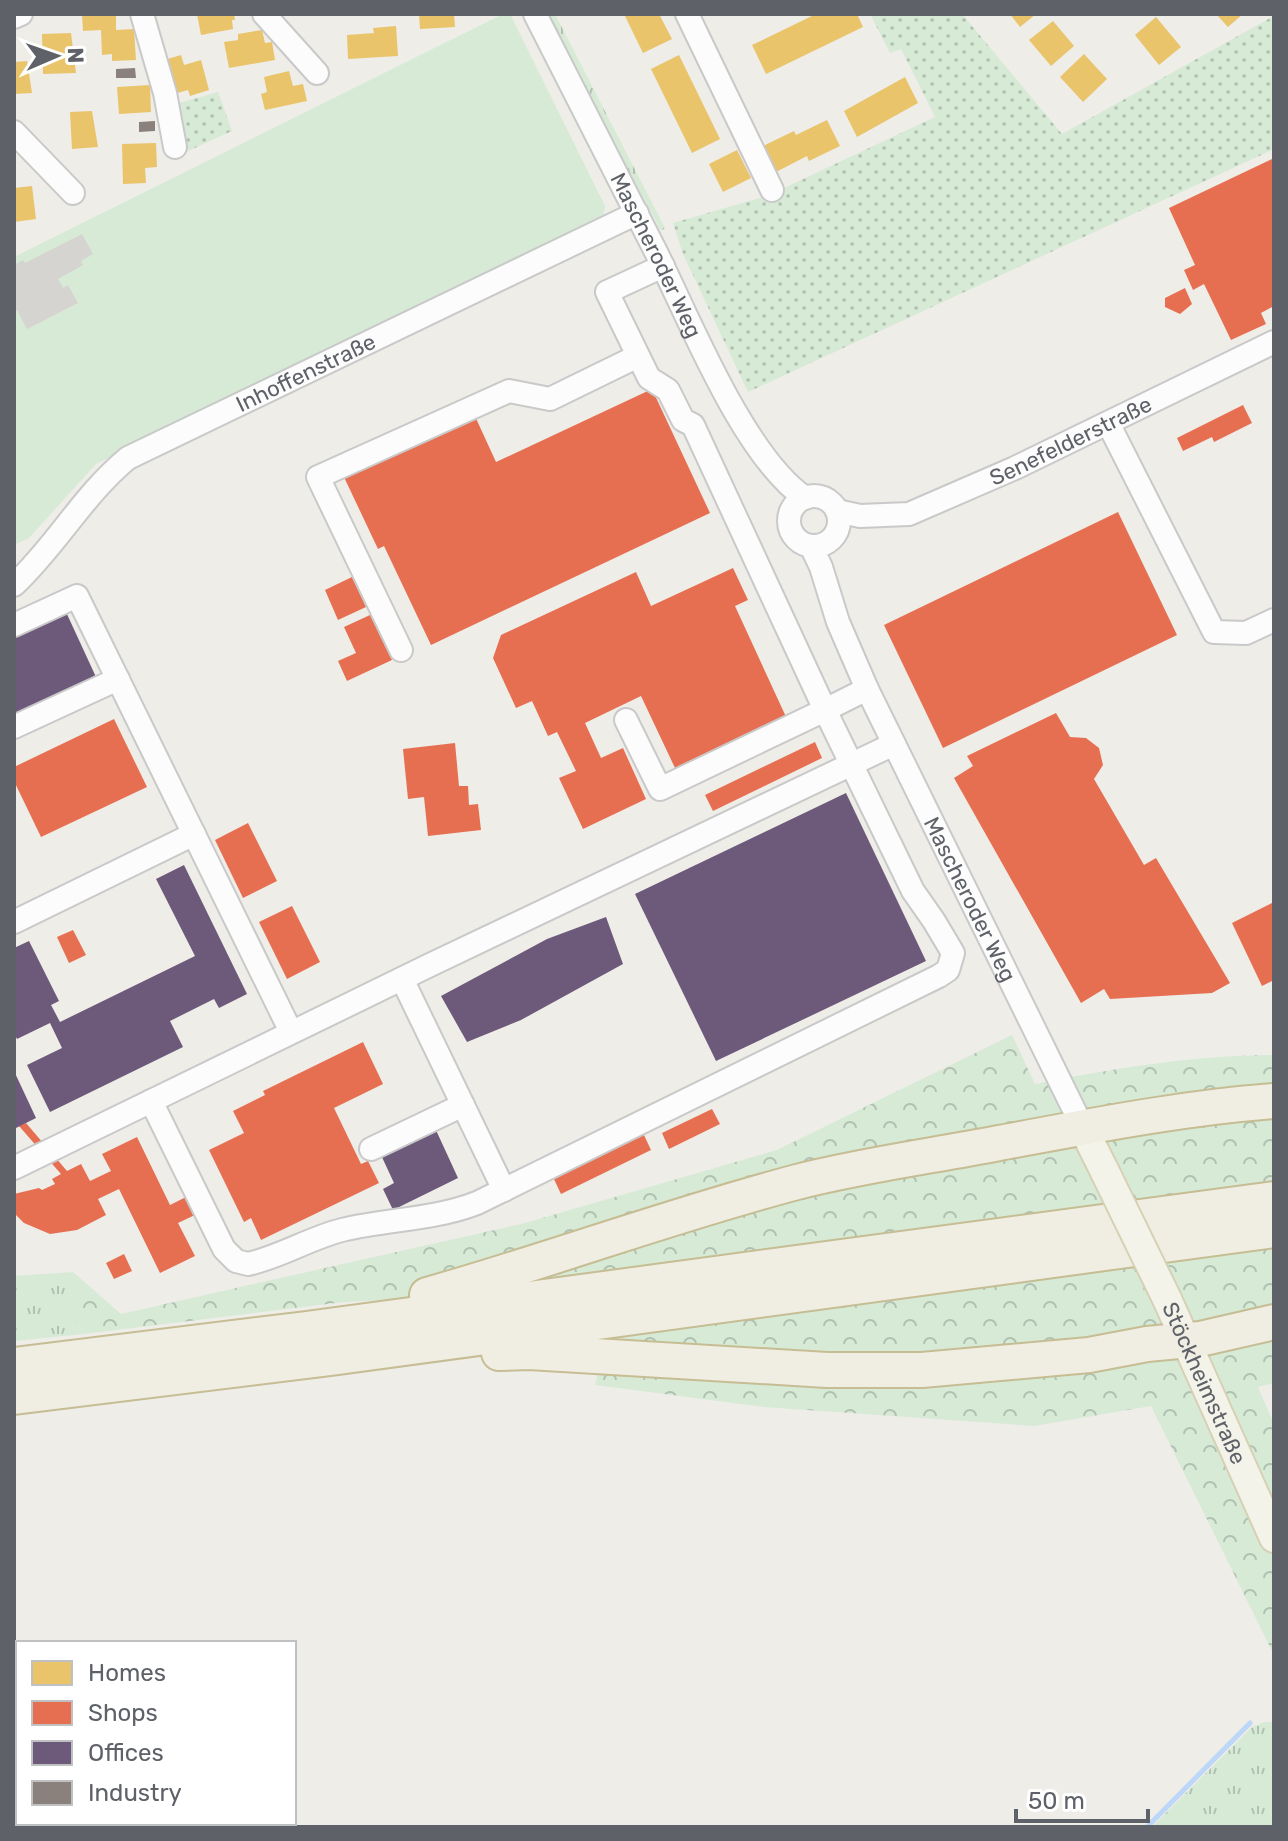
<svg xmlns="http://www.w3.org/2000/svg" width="1288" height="1841" viewBox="0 0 1288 1841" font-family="Rubik,sans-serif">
<defs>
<pattern id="grass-tufts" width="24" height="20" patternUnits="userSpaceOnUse" patternTransform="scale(2)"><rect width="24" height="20" fill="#d6ead6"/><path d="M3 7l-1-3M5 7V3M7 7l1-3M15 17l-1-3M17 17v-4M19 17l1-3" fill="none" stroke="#b1c1b1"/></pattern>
<pattern id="forest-crowns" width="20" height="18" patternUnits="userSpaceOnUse" patternTransform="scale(2)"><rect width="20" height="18" fill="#d6ead6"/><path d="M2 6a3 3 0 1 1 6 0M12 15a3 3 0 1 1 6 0" fill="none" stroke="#b1c1b1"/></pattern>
<pattern id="park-dots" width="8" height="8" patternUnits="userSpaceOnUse" patternTransform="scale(2)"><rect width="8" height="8" fill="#d6ead6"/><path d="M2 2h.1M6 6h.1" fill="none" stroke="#b1c1b1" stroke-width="1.8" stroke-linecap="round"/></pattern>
</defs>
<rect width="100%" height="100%" fill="#eeede8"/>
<g fill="url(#grass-tufts)">
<path d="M546 14H555L665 228 661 231Z"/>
<path d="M73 1272 97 1293 58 1297 84 1334 14 1341V1276Z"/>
<path d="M1264 1722H1274V1827H1152L1252 1727Z"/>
</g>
<path fill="url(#forest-crowns)" d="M1012 1035 1035 1084C1110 1069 1197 1055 1274 1055V1383L1258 1387 1274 1424V1655L1151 1406 1034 1426 764 1407 595 1385 607 1342 596 1271 435 1298 344 1302 84 1334 58 1297 97 1293 121 1314 525 1223 777 1150Z"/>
<g fill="url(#park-dots)">
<path d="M870 14H962L1062 134 1274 16V149L748 392 683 254 673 223 767 196 935 117 901 49 890 53Z"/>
<path d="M218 92 232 131 188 151 177 112 179 103Z"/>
</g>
<path fill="#d6ead6" d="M503 14H510L605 206 603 219 96 464 29 538 14 545V257Z"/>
<g fill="#e9c46a">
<path d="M82 14H116V30L134 29 136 60 112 61V54L102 55 101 30 83 31Z"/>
<path d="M197 14H234L235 20H232L233 29 201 35Z"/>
<path d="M419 14H454L455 27 420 29Z"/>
<path d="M624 14H659L672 39 643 53Z"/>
<path d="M816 14H857L863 27 766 74 752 45Z"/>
<path d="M1010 14H1036L1020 27Z"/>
<path d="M1216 14H1243L1228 27Z"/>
<path d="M1156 17 1181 47 1159 65 1135 35Z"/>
<path d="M1053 21 1074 46 1051 66 1029 40Z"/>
<path d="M396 26 398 56 348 59 347 35 374 33 373 28Z"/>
<path d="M262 30 265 43 272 42 275 60 229 68 224 42 238 40V34Z"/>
<path d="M71 33 76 73 43 74 42 34Z"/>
<path d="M1084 54 1107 79 1083 102 1060 77Z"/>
<path d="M181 55 184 65 201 60 209 90 190 96 188 90 174 94 164 60Z"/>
<path d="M679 55 720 139 692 153 651 69Z"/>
<path d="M27 61 32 93 14 94V62Z"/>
<path d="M289 71 293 86 303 84 307 101 265 110 261 94 267 92 264 77Z"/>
<path d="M905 77 918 103 857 137 844 111Z"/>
<path d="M150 85 151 112 119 114 117 87Z"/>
<path d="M92 111 98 147 72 149 70 112Z"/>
<path d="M827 120 840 146 809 161 807 156 776 172 763 146 794 131 796 135Z"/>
<path d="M156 143 157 167 145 168 146 183 123 184 122 144Z"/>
<path d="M737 150 751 178 723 192 709 164Z"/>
<path d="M32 186 36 219 14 222V188Z"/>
</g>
<g fill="#e76f51">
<path d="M1274 158V306L1261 313 1266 324 1231 340 1204 284 1193 290 1184 270 1195 265 1169 208Z"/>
<path d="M1185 288 1192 304 1180 314 1165 307V298Z"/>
<path d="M652 389 710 513 431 645 384 546 378 549 343 475 474 414 496 462Z"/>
<path d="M1243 405 1252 423 1214 442 1212 437 1183 451 1177 438Z"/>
<path d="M1118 512 1177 635 943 748 884 625Z"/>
<path d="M733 568 748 600 735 606 787 719 763 730 761 727 675 768 641 696 585 723 601 758 623 748 646 799 583 829 559 778 576 771 557 732 548 736 532 701 516 708 493 658 501 635 636 572 651 606Z"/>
<path d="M352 577 366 607 338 620 325 590Z"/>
<path d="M370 615 392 660 347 681 338 661 356 653 344 627Z"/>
<path d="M1056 713 1070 737 1086 738 1099 748 1103 765 1094 779 1144 865 1156 858 1230 983 1212 993 1110 999 1104 989 1081 1003 954 778 973 766 967 756Z"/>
<path d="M114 719 147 787 41 837 14 781V767Z"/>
<path d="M815 742 822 758 713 811 705 795Z"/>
<path d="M455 743 459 786H468L469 805 478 804 481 830 428 836 424 797 408 799 403 749Z"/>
<path d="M248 823 277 881 243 898 215 840Z"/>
<path d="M1274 902V980L1262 986 1232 923Z"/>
<path d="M292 906 320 962 287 979 259 922Z"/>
<path d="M73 930 86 955 69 963 57 937Z"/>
<path d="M363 1042 383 1084 334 1108 361 1164 368 1161 379 1183 261 1240 251 1218 244 1222 209 1150 244 1133 233 1111 265 1095 263 1091Z"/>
<path d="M712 1109 720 1124 669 1149 662 1133Z"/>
<path d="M26 1123 67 1171 81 1164 90 1181 111 1171 102 1154 137 1137 170 1205 188 1196 197 1214 178 1223 195 1256 160 1273 119 1189 98 1199 106 1215 77 1230 50 1234 24 1223 14 1213V1194L39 1188 42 1190 55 1184 52 1179 61 1174 19 1126Z"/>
<path d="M643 1133 651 1150 561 1194 553 1177Z"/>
<path d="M124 1254 132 1271 114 1279 106 1263Z"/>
</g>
<g fill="#6d597a">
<path d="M66 612 96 677 14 714V636Z"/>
<path d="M846 793 926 961 716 1061 635 894Z"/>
<path d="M184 865 247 994 219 1008 214 999 170 1021 183 1047 50 1112 27 1065 62 1048 50 1023 17 1039 14 1033V948L29 941 59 1001 51 1005 60 1022 195 956 156 879Z"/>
<path d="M606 917 623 964 521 1020 467 1042 441 996 547 939Z"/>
<path d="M14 1071 36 1118 14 1129Z"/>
<path d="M435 1128 458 1178 393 1210 383 1189 394 1183 381 1155Z"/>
</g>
<g fill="#8a817c">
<path d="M135 68 136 78H116V69Z"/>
<path d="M155 121V131L139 132V122Z"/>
</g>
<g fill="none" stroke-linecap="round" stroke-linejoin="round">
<path stroke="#bcd7f8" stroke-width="5" d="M1147 1827 1250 1723"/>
</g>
<path fill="#d5d4d1" d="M82 234 93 254 81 261 83 265 58 279 63 288 68 285 78 303 27 329 17 310 14 312V265L23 260 25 263Z"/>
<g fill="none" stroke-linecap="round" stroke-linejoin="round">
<g stroke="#c9c9c9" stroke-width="26">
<g id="minor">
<path d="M142 14 165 93 175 147"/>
<path d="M264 14 317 73"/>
<path id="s1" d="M535 14C576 94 617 174 657 254 691 323 744 456 805 498"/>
<path d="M687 14 772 190"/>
<path d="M14 17 21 14"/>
<path d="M14 132 73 193"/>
<path d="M1108 423 1214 632 1246 633 1274 620"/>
<circle cx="814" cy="521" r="25"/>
<path id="s2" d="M837 511 860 516 909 514 1015 468 1274 342"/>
<path id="s3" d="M811 546 821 567 838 622 867 689 1083 1128"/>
<path id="s4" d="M14 585C56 546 83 495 128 458L637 213"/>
<path d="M14 625 77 596 291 1032"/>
<path d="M401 650 318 477 509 391 550 399 638 356"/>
<path d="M626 720 660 789 825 710 693 425 683 420 668 390 649 378 607 292 663 266"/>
<path d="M14 727 118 679"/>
<path d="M14 922 194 834"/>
<path d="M402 979 504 1190"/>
<path d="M151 1101 224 1249 236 1261 248 1264C280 1257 310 1238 342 1230 387 1219 433 1220 477 1203L939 976 948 970 953 953 934 921 913 891 825 710 867 689"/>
<path d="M371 1149 463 1105"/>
<path d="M14 1168 430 965 894 744"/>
</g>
</g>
<g stroke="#d6d1b5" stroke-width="32">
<g id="major">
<path d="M1083 1128 1105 1172"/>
<path id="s5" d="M1167 1299 1274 1538"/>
</g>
</g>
<g stroke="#c6bd94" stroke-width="38">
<g id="highway">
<path d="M427 1295C551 1260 672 1215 797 1182 863 1165 932 1156 999 1143 1091 1126 1181 1108 1274 1101"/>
<path d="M499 1353 529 1352 827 1370H922L1089 1355 1147 1344 1200 1339 1274 1322"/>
<path d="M14 1365 306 1329 1274 1199"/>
<path d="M14 1397 331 1358 1274 1230"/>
</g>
</g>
<use href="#minor" stroke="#fcfcfc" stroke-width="22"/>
<use href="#major" stroke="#f3f3e9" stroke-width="28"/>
<use href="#highway" stroke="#f0eee2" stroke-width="34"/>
<g stroke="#d6d1b5" stroke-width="32" stroke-linecap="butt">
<path id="major-bridge" d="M1105 1172 1167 1299"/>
</g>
<use href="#major-bridge" stroke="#f3f3e9" stroke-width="28"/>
</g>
<g text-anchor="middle" stroke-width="8" stroke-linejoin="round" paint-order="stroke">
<g font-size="22" fill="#5e6167" stroke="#fff">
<text dy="8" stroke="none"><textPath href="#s1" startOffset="270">Mascheroder Weg</textPath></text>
<text dy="8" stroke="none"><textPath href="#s4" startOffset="368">Inhoffenstraße</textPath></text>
<text dy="8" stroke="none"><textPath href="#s2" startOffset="250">Senefelderstraße</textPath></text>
<text dy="8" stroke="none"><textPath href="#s3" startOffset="388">Mascheroder Weg</textPath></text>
<text dy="8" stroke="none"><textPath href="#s5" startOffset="92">Stöckheimstraße</textPath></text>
</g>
</g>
<rect width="1288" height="1841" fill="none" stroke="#5e6167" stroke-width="32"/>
<rect x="16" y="1641" width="280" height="184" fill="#ffffff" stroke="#bfc0c2" stroke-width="2"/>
<rect x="32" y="1661" width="40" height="24" fill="#e9c46a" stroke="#bfc0c2" stroke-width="2"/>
<text x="88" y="1681" font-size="24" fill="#5e6167">Homes</text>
<rect x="32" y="1701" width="40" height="24" fill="#e76f51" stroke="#bfc0c2" stroke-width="2"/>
<text x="88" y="1721" font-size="24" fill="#5e6167">Shops</text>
<rect x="32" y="1741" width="40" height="24" fill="#6d597a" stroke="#bfc0c2" stroke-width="2"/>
<text x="88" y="1761" font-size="24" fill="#5e6167">Offices</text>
<rect x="32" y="1781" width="40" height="24" fill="#8a817c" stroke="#bfc0c2" stroke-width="2"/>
<text x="88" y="1801" font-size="24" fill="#5e6167">Industry</text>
<g transform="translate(56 56) rotate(88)" stroke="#ffffff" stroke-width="6" paint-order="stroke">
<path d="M0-6L14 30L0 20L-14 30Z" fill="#5e6167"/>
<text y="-12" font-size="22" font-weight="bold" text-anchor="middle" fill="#5e6167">N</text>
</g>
<path d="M1016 1809v12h132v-12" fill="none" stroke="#5e6167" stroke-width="4"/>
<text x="1028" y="1809" font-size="24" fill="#5e6167" stroke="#ffffff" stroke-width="6" paint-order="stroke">50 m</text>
</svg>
